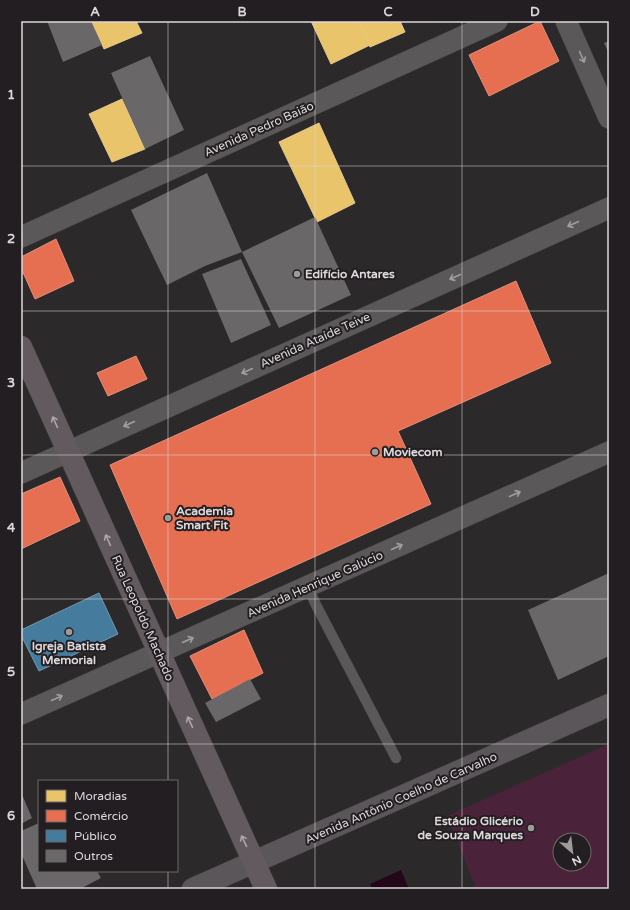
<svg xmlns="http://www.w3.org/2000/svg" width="630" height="910" viewBox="0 0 630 910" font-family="'Varela Round',sans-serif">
<rect width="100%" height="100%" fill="#2c292a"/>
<path fill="#4a233a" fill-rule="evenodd" d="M609 744V889H476L447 816ZM560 840H584V864H560Z"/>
<path fill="#230618" d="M401 870 409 889H372L370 884Z"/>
<g fill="#e9c46a" stroke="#e5ca8c">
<path d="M91 21H136L142 33 104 49Z"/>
<path d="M311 21H359L370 45 331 64Z"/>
<path d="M359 21H400L405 32 370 47Z"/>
<path d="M122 99 145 149 112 162 89 114Z"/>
<path d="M319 123 355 203 317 222 279 142Z"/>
</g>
<g fill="#e76f51" stroke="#e48e7a">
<path d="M540 21 559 61 489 96 469 55Z"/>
<path d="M56 239 74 281 35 299 21 268V257Z"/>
<path d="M516 281 551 363 398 431 431 504 177 619 110 465Z"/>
<path d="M136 356 147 379 108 396 97 373Z"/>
<path d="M60 477 80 521 21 549V494Z"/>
<path d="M244 630 263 673 212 699 190 656Z"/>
</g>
<path fill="#457b9d" stroke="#7297af" d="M99 593 118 634 39 671 21 635V630Z"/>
<g fill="#6a6768">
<path d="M47 21H91L102 45 63 62Z"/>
<path d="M609 41V53L604 43Z"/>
<path d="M150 56 184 130 145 149 111 73Z"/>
<path d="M207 173 242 252 205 266 167 285 131 210Z"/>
<path d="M315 217 351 295 279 328 242 252Z"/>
<path d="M241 259 271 325 231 343 202 274Z"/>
<path d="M609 573V656L558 680 528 610Z"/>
<path d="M250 679 261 699 216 722 205 703Z"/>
<path d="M21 792 32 818 21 824Z"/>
<path d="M39 823V871H97L101 878 80 889H37L21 853V831Z"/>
</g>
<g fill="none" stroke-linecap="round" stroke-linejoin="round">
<g stroke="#484547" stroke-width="11">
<path id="lane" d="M308 587 316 605 396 758"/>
</g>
<g stroke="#484547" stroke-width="22">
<g id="street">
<path d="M566 21 609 118"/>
<path d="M21 237 497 21"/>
<path d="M21 473 609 208"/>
<path d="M21 714 609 452"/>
</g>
</g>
<g stroke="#484547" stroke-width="23">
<path id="secondary" d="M193 889 609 705"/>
</g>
<g stroke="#484547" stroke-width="23">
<path id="primary" d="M21 347 266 889"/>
</g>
<use href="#lane" stroke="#5a5859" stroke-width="10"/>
<use href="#street" stroke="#5a5859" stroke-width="21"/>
<use href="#secondary" stroke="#5b5659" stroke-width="22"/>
<use href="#primary" stroke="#625a5f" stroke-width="22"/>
</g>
<defs><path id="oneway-shaft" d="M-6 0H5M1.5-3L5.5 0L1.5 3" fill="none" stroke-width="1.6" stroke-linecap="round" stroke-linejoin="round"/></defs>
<g stroke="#a29ea0">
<use href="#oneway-shaft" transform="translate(582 57) rotate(66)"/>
<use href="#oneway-shaft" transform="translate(573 224) rotate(156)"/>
<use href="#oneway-shaft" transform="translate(455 277) rotate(156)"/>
<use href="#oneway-shaft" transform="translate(247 371) rotate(156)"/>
<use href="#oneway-shaft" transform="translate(129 424) rotate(156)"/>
<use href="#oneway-shaft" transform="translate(515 494) rotate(-24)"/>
<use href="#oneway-shaft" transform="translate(397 547) rotate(-24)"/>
<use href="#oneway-shaft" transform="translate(188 640) rotate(-24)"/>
<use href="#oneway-shaft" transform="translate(57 698) rotate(-24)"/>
</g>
<g stroke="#aba6a9">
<use href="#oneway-shaft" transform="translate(55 422) rotate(-114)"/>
<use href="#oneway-shaft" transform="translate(108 540) rotate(-114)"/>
<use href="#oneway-shaft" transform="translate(190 722) rotate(-115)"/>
<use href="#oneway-shaft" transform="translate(244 841) rotate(-115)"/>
</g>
<path fill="none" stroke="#dcd8da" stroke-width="1" stroke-opacity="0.55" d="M168 21V781M315 21V889M462 21V889M21 166H609M21 311H609M21 455H609M21 599H609M21 744H609M168 871V889"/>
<g fill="#9e9b9c" stroke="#231e21" stroke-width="1.5">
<circle cx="297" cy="274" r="4"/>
<circle cx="375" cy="452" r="4"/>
<circle cx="168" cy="518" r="4"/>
<circle cx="69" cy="632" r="4"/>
<circle cx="531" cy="828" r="4"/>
</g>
<g text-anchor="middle" stroke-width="4" stroke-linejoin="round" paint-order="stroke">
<g font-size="12" fill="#dcd8da" stroke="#231e21">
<text transform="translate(259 129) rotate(-24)" y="4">Avenida Pedro Baião</text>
<text transform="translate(315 340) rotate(-24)" y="4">Avenida Ataíde Teive</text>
<text transform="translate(315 584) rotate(-24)" y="4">Avenida Henrique Galúcio</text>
<text transform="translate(143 618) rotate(66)" y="4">Rua Leopoldo Machado</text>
<text transform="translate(401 798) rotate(-24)" y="4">Avenida Antônio Coelho de Carvalho</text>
</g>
<g font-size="12" font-weight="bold" fill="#dcd8da" stroke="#231e21" text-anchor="start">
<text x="305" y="278">Edifício Antares</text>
<text x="383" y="456">Moviecom</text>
<text x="176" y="515">Academia<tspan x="176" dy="14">Smart Fit</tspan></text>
<text x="69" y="650" text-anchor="middle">Igreja Batista<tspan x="69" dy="14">Memorial</tspan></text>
<text x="523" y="825" text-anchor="end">Estádio Glicério<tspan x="523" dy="14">de Souza Marques</tspan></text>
</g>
</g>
<rect width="630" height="910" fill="none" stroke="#231e21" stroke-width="44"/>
<rect x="38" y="780" width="140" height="92" fill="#231e21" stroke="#6d686b"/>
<rect x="46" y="790" width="20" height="12" fill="#e9c46a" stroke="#6d686b"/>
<text x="74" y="800" font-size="12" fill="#dcd8da">Moradias</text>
<rect x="46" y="810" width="20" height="12" fill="#e76f51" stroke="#6d686b"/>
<text x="74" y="820" font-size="12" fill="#dcd8da">Comércio</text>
<rect x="46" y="830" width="20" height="12" fill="#457b9d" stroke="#6d686b"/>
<text x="74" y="840" font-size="12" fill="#dcd8da">Público</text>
<rect x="46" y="850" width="20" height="12" fill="#6a6768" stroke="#6d686b"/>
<text x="74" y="860" font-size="12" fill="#dcd8da">Outros</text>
<g transform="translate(572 852) rotate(152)"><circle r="19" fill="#231e21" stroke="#6d686b"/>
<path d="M0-3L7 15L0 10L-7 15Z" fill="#9e9b9c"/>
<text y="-6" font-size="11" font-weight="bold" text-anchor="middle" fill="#dcd8da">N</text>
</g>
<rect x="22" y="22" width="586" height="866" fill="none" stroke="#dcd8da" stroke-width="1.5"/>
<g font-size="13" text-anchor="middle" font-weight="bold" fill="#dcd8da">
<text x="95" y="16">A</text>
<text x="242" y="16">B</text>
<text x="388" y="16">C</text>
<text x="535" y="16">D</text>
<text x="11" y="99">1</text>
<text x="11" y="243">2</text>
<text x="11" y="387">3</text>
<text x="11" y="532">4</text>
<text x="11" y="676">5</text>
<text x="11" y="820">6</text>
</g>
</svg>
